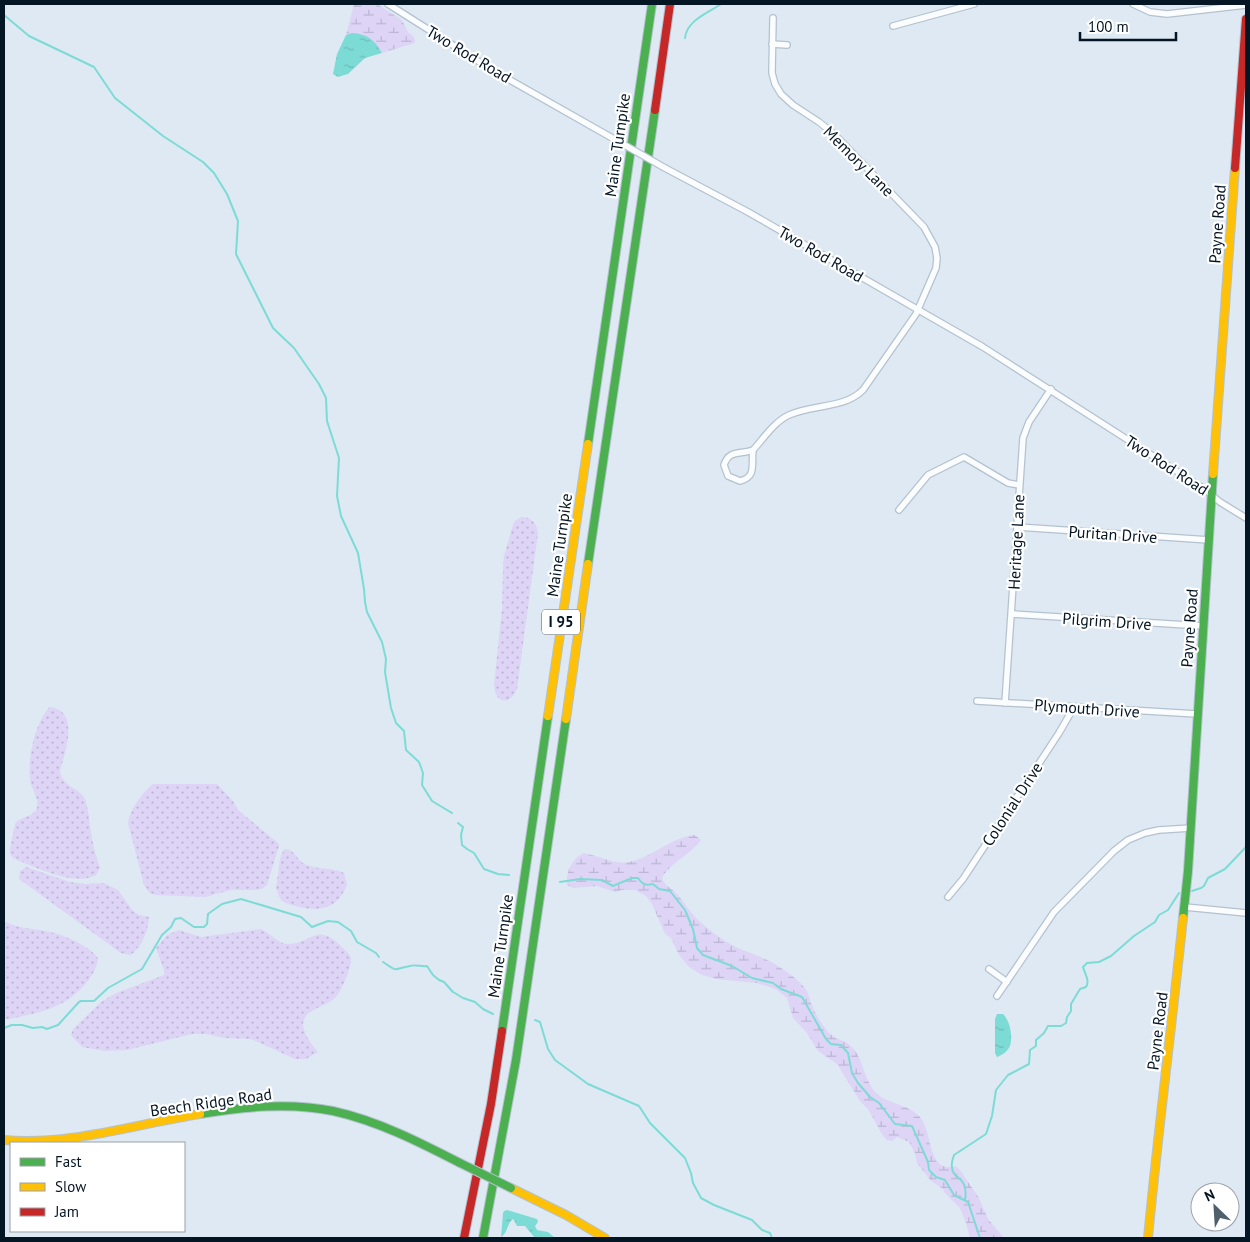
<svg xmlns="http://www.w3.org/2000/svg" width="1250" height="1242" viewBox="0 0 1250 1242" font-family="'PT Sans',sans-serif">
<defs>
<pattern id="grass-dots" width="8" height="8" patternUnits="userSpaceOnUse" patternTransform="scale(1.25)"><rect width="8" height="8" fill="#ddd4f6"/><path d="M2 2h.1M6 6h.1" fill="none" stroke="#bcb5d3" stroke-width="1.8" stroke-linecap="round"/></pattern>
<pattern id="wetland-marsh" width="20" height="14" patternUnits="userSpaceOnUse" patternTransform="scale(1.25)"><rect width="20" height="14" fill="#ddd4f6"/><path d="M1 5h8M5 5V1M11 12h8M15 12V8" fill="none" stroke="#bcb5d3"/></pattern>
<pattern id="water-ripples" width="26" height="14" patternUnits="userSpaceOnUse" patternTransform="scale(1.25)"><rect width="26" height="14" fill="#7ddbd6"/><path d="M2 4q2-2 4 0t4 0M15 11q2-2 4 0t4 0" fill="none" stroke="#6abbb8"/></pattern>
</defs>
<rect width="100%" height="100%" fill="#dee9f3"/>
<g fill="url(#grass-dots)">
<path d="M521 517C532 517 536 523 538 533L517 689C510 706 495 704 494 685L502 608 503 568 504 556 513 525 515 521Z"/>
<path d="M49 707C81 710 65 752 60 771 63 788 79 787 85 799 88 808 89 818 90 826 92 840 95 855 100 868L96 875C75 887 34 867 13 858 11 855 10 855 10 851 10 848 15 823 16 822 22 817 31 817 36 810 41 801 31 789 30 780 28 757 34 726 49 707Z"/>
<path d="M153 784H217L233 801 238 810 278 843 279 846 267 885 262 889 256 890H231L205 897 156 895 150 893 144 885 128 823C130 809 142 793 153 784Z"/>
<path d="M284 849C295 848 297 862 307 865 318 870 333 867 344 873L347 885C337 908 323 912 299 907 293 905 286 904 281 900L276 889 280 859Z"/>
<path d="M26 867 70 882 85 884 104 883 118 890 133 911 139 915 149 917C149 929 141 949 130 955L121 953 19 879 20 871Z"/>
<path d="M4 921C20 930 37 928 54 933 68 937 89 946 98 958 97 968 93 974 87 982 64 1010 37 1013 4 1020Z"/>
<path d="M261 929C269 933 280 944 287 944 312 945 315 920 342 947 345 951 351 954 351 959 351 968 342 991 335 998 329 1004 319 1006 312 1011 293 1022 309 1041 318 1052L306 1059H295L251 1039 224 1038 206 1034H192L127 1050 105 1051 82 1047 71 1035 73 1029 101 1002 114 994 164 975V970L156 948 167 935 179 930 201 937Z"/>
</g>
<g fill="url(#wetland-marsh)">
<path d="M354 4H377L402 20 408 32 414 37 415 43 382 53C373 39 363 31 346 35Z"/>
<path d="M695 835 701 840C690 855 672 861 662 878 664 886 672 888 677 894 682 900 686 906 691 912 701 925 722 940 736 947 750 954 768 958 781 968 788 973 799 980 804 987 809 993 810 1001 813 1008 817 1017 823 1026 829 1033 836 1040 846 1040 852 1047 863 1059 864 1078 874 1091 888 1106 911 1103 922 1120 932 1135 929 1174 955 1166L960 1170 979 1198 988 1219 1004 1238H970L966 1223 960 1208 945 1193 943 1189 930 1180 917 1163 915 1153 909 1142 897 1137 892 1141 887 1140 883 1136 868 1109 860 1101 837 1064 818 1051 807 1033 793 1018 787 998 776 989 757 983 716 979 702 975 689 967 679 955 671 938 665 934 652 904 646 896 635 890H622L615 892 597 886 573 888 567 885C566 872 571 860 583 853 598 855 614 865 629 862 652 858 671 837 695 835Z"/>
</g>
<g fill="url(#water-ripples)">
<path d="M352 33C367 34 375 40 382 53L365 58 348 74 338 77 333 74 337 54 346 35Z"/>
<path d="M997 1014H1003C1010 1021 1013 1036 1010 1046 1008 1051 1002 1055 997 1057L995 1053V1019Z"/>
<path d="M507 1210 537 1219 538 1222 535 1226 537 1230 548 1232 555 1238H535L525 1226H517L515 1222 513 1219C507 1223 508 1233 501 1237L503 1213 504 1211Z"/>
</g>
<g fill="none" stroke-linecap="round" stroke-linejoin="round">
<g stroke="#7ddbd6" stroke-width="2">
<path d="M4 15 29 36 94 67 115 98 163 136 203 162 214 173 227 194 238 221 236 254 273 328 294 348 319 384 326 398 327 421 339 458 337 496 341 516 358 553 364 589 365 602 367 612 382 642 386 659 385 672 391 708 396 723 404 731 406 750 419 762 423 773 422 785 432 801 452 813"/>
<path d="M685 38C687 20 708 13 721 4"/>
<path d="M458 823 463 827 461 835 462 845 467 849 474 853 484 869 498 874 509 875"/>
<path d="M560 882 580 879 602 880 613 886 632 878H638C642 884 645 886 653 884L659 889 670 891 685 910 693 929 697 948 703 955 732 966 752 978 773 983 781 989 802 997 826 1039 831 1044 841 1045 848 1053 852 1073 858 1083 870 1097 879 1103 895 1124 912 1126 928 1162 929 1170 936 1177 945 1180 954 1195 968 1202 980 1238"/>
<path d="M1192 891 1201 888 1204 886 1208 878 1225 869 1246 847"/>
<path d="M383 962C399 973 393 969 410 966 415 964 421 967 427 966L433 975 439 980 444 982 453 992 463 998 475 1002 483 1009 493 1014"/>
<path d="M535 1020 540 1022 548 1049 555 1060 588 1084 639 1106 650 1123 685 1158 691 1173 693 1183 701 1198 714 1205 752 1220 762 1230 770 1233 772 1238"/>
<path d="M4 1028 12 1025H22L33 1028 42 1027 47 1029 58 1025 79 1002 81 1001H94L108 988 142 969 162 935 171 927 175 919 181 918 194 927H204L207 924 208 914 222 904 241 899 301 917 312 927 328 921 338 922 351 931 357 942 376 953 379 957"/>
<path d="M965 1200C969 1175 952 1180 952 1167 951 1164 953 1158 954 1155L986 1134 992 1116 996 1090 1008 1075 1029 1064 1030 1050 1036 1046V1040L1044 1033 1048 1026H1061L1066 1023 1067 1017 1071 1011V1004L1080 989 1086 987C1090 981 1085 974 1083 967L1087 963 1099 962 1111 956 1134 936 1155 922 1159 915 1168 910 1179 893"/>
</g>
<g stroke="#b4c2cf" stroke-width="8">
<g id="street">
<path d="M388 4 489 68 614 139"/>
<path d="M1133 4 1150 12 1167 14 1246 5"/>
<path d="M893 26 974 4"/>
<path d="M772 44 787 45"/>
<path d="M665 168 748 212 983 347 1203 488 1220 502 1246 518"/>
<path d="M753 450C764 438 774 422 789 415 813 404 844 409 863 390L916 314 936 268 937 258 935 247 924 227 834 134 819 122 793 105 781 94 775 84 772 73 773 18"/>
<path d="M753 450C751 464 757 477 740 481L728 476 724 465C729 449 741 455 753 450Z"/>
<path d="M899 510 928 475 964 457 1008 483 1019 485"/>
<path d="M1018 527 1209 540"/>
<path d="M1012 614 1203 626"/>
<path d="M977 701 1197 714"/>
<path d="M1005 703 1023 438 1029 422 1051 389"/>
<path d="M948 897 963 879 1059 733 1070 714 1072 708"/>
<path d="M1185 907 1246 913"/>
<path d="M989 969 1007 982"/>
<path d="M997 996 1054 912 1114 851 1128 840 1145 833 1159 830 1191 828"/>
</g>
</g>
<g stroke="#b4c2cf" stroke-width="10">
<g id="fast">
<path d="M588 444 652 4"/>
<path d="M588 564 655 110"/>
<path d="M1183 918 1188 871 1213 474"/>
<path d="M502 1031 548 716"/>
<path d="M200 1114C244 1107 289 1102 333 1111 378 1121 419 1142 460 1163"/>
<path d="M483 1238 516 1060 566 719"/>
</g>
</g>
<g stroke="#b4c2cf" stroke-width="10">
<g id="slow">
<path d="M1213 474 1235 168"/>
<path d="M548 716 588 444"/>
<path d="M566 719 588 564"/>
<path d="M4 1140C70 1146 135 1124 200 1114"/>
<path d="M511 1188 566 1215 605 1238"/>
<path d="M1148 1238C1158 1131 1172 1025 1183 918"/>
</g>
</g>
<g stroke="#b4c2cf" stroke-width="10">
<g id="jam">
<path d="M655 110 670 4"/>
<path d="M1235 168 1246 19"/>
<path d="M464 1238 491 1104 502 1031"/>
</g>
</g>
<use href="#street" stroke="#fafcfd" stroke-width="5.5"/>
<use href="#fast" stroke="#4caf50" stroke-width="8"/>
<use href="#slow" stroke="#ffc107" stroke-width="8"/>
<use href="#jam" stroke="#c62828" stroke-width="8"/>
<g stroke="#b4c2cf" stroke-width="8" stroke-linecap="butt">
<path id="street-bridge" d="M614 139 665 168"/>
</g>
<g stroke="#b4c2cf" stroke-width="10" stroke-linecap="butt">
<path id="fast-bridge" d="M460 1163 511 1188"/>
</g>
<use href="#street-bridge" stroke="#fafcfd" stroke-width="5.5"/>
<use href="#fast-bridge" stroke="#4caf50" stroke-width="8"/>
</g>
<g text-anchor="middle" stroke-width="4.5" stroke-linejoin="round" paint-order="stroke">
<rect fill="#fff" stroke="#4f5b66" stroke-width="1" x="542" y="609.5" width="38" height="25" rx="4"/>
<g font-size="15" font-weight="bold" fill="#041524">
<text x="561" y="627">I 95</text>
</g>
<g font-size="16" fill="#041524" stroke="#fff">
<text transform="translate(469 54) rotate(31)" y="6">Two Rod Road</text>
<text transform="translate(617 145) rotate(-82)" y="6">Maine Turnpike</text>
<text transform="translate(859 161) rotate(45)" y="6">Memory Lane</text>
<text transform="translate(1217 224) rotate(-86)" y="6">Payne Road</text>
<text transform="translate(821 254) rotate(30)" y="6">Two Rod Road</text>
<text transform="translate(1167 465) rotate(33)" y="6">Two Rod Road</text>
<text transform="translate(1113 534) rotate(4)" y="6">Puritan Drive</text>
<text transform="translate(1016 542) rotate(-87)" y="6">Heritage Lane</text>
<text transform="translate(559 545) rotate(-82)" y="6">Maine Turnpike</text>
<text transform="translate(1107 621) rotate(4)" y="6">Pilgrim Drive</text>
<text transform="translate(1189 628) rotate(-86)" y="6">Payne Road</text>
<text transform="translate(1087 708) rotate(4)" y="6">Plymouth Drive</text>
<text transform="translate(1012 804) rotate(-57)" y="6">Colonial Drive</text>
<text transform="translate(500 946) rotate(-82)" y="6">Maine Turnpike</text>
<text transform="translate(1157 1031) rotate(-83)" y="6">Payne Road</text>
<text transform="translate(211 1102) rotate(-8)" y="6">Beech Ridge Road</text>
</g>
</g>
<rect width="1250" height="1242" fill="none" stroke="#041524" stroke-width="10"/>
<rect x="10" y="1142" width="175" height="90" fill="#ffffff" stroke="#9ba1a7"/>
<rect x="20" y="1158" width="25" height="8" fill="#4caf50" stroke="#9ba1a7"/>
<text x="55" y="1167" font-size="15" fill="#041524">Fast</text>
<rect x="20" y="1183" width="25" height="8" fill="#ffc107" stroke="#9ba1a7"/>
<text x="55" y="1192" font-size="15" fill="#041524">Slow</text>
<rect x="20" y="1208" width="25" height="8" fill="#c62828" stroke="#9ba1a7"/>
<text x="55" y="1217" font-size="15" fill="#041524">Jam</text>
<g transform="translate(1215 1207) rotate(335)"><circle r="24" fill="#ffffff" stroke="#9ba1a7"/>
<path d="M0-4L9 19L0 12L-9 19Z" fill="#505f6c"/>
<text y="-8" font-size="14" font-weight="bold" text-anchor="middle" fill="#041524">N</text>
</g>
<path d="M1080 32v8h96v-8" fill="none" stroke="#041524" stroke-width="2.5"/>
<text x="1088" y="32" font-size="15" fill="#041524" stroke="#ffffff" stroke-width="4" paint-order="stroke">100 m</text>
</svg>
